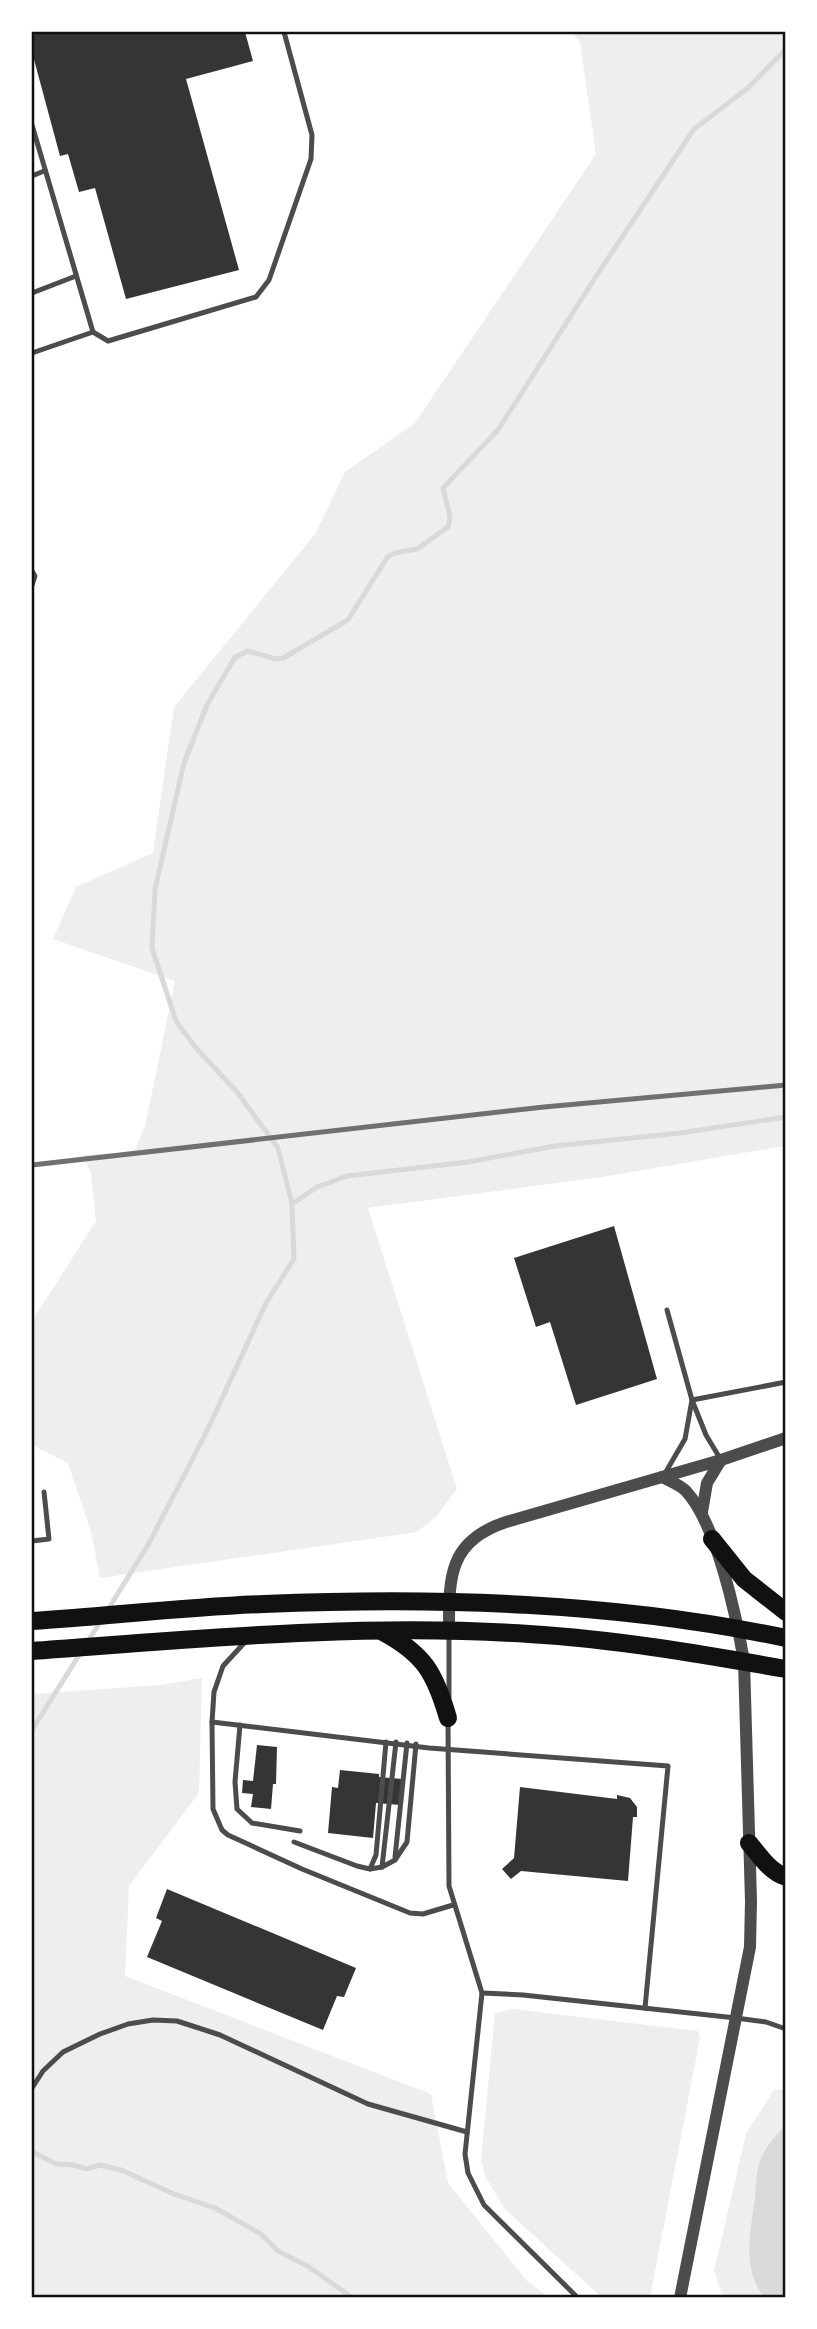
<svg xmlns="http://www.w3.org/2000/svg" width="817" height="2329" viewBox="0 0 817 2329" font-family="'Open Sans',sans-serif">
<rect width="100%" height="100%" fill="#fff"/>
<g fill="#eee">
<path d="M572 32H785V1146L602 1177 368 1208 457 1489 436 1517 417 1532 100 1578 91 1531 68 1463 32 1445V1321L96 1221 91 1174 83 1155 134 1152 145 1126 175 981 53 939 76 887 153 853 174 707 315 534 345 472 415 423 596 154 580 43Z"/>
<path d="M202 1678 199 1793 129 1886 125 1976 431 2094 448 2183 527 2281 549 2297 32 2298V1694L160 1685Z"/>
<path d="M512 2009 698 2031 700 2038 650 2297H601L505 2209 486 2178 481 2160 495 2013Z"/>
<path d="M785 2089V2297H723L714 2271 746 2134 774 2090Z"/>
</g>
<path fill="#d9d9d9" d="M785 2127V2297H764C742 2269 750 2233 755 2199 756 2187 756 2172 760 2161 764 2149 776 2134 785 2127Z"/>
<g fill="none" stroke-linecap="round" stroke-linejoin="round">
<g stroke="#d9d9d9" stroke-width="5">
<path d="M292 1204 317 1187 347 1176 468 1162 555 1146 680 1133 786 1117"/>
<path d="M107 1611 148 1545 206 1433 266 1303 294 1259 292 1204 278 1148 237 1092 196 1048 176 1021 152 948 155 889 184 763 207 705 235 657 248 651 276 659 283 658 348 620 388 556 399 552 417 549 448 527 450 517 443 488 498 430 595 278 694 129 748 88 786 49"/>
<path d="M87 1643 102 1619"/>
<path d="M32 1730 81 1652"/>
<path d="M32 2152 57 2164 73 2165 86 2169 100 2165 121 2170 174 2194 215 2208 261 2234 278 2251 309 2267 353 2298"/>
</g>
</g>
<g fill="#353535">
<path d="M32 32H245L253 61 186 79 239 270 126 299 95 188 79 192 68 154 60 156 32 52Z"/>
<path d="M614 1226 657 1379 576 1405 550 1322 536 1327 514 1258Z"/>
<path d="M257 1745 277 1747 276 1784H273L271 1809 251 1807 253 1794 242 1793 243 1780 253 1781Z"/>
<path d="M340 1770 379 1774V1777L402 1779 400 1805 376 1803 373 1838 328 1833 332 1787 338 1788Z"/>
<path d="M520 1787 617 1799V1795L630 1798 637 1807V1817H633L628 1881 521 1871 511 1879 502 1869 514 1858Z"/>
<path d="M167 1889 356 1968 344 1997 337 1996 323 2030 147 1957 162 1921 156 1918Z"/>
</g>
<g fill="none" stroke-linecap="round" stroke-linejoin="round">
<g stroke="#4c4c4c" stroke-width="5">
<path d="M32 125 93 332 108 341 256 297 269 280 311 159 312 135 284 32"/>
<path d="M32 176 44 171"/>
<path d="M32 293 76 276"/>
<path d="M32 353 93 332"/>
<path d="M32 571 35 576 32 585"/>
<path d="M667 1310 692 1400 786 1382"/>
<path d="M664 1475 685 1439 692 1400 706 1435 721 1460"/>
<path d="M32 1541 49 1539 44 1492"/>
<path d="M246 1641 223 1666 214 1692 212 1722 213 1809 222 1830 228 1835 302 1869 410 1913 423 1914 453 1905"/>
<path d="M449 1697V1634"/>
<path d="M448 1721 449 1886 482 1993 465 2154 468 2173 484 2205 578 2298"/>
<path d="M212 1722 429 1748 668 1766 645 2008"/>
<path d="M240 1725 235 1782 237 1809 252 1823 300 1831"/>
<path d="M294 1842 357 1866 370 1869 382 1867 395 1860 407 1842 416 1744"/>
<path d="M395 1857 407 1743"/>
<path d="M382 1867 396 1742"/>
<path d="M370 1869 376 1855 386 1742"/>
<path d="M482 1993 523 1995 736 2018 766 2022 786 2029"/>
<path d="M32 2088 43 2071 63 2052 100 2034 128 2024 153 2020 177 2021 220 2035 368 2104 467 2132"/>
</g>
<g stroke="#4c4c4c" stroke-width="12">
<path d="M662 1477C670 1481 680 1485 686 1491 717 1525 736 1615 744 1661L751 1901 750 1947 680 2298"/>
<path d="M702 1512 707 1483 721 1460"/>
<path d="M449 1630C449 1578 448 1541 506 1522L721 1460 786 1438"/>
</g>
<g stroke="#111" stroke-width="18">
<path d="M712 1539 744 1579 786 1612"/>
<path d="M32 1621C109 1616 186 1607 264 1604 438 1597 615 1602 786 1638"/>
<path d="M383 1632C424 1654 435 1673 448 1718"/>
<path d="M32 1651C197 1639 362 1623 529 1634 614 1639 701 1654 786 1669"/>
<path d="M749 1843C759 1855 770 1872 786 1877"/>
</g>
<path stroke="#707070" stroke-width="5" d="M32 1165 544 1107 786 1085"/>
</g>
<rect width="817" height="2329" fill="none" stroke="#ffffff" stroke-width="66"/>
<rect x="33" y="33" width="751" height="2263" fill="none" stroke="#111" stroke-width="2.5"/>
</svg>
